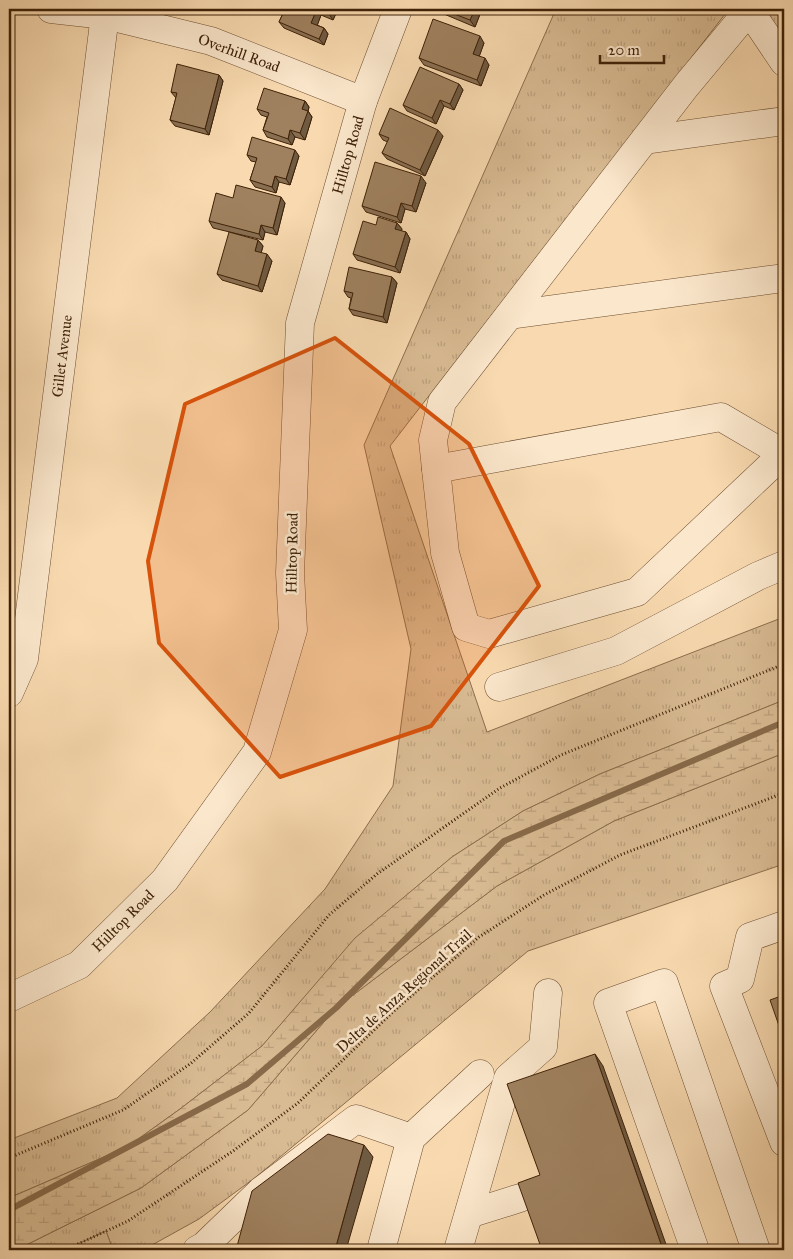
<svg xmlns="http://www.w3.org/2000/svg" width="793" height="1259" viewBox="0 0 793 1259" font-family="'IM FELL Great Primer',serif">
<defs>
<pattern id="grass-tufts" width="24" height="20" patternUnits="userSpaceOnUse" patternTransform="scale(1.25)"><rect width="24" height="20" fill="#d9bb93"/><path d="M3 7l-1-3M5 7V3M7 7l1-3M15 17l-1-3M17 17v-4M19 17l1-3" fill="none" stroke="#bba07d"/></pattern>
<pattern id="wetland-marsh" width="20" height="14" patternUnits="userSpaceOnUse" patternTransform="scale(1.25)"><rect width="20" height="14" fill="#d9bb93"/><path d="M1 5h8M5 5V1M11 12h8M15 12V8" fill="none" stroke="#bba07d"/></pattern>
</defs>
<rect width="100%" height="100%" fill="#f9dab0"/>
<filter id="stains"><feTurbulence type="fractalNoise" baseFrequency=".004" numOctaves="4"/><feColorMatrix values="0 0 0 0 .2 0 0 0 0 .09 0 0 0 0 .02 0 0 0 .5 -.17"/></filter>
<radialGradient id="worn" r=".72"><stop offset=".6" stop-color="#630" stop-opacity="0"/><stop offset="1" stop-color="#630" stop-opacity=".3"/></radialGradient>
<g fill="url(#grass-tufts)" stroke="#8c6e4d">
<path d="M556 9H729L390 446 487 732 784 617V700L600 774 523 811 452 857 356 938 262 1046 180 1109 127 1147 9 1198V1140L117 1098 210 1012 325 889 393 786 411 649 364 445Z"/>
<path d="M749 9H784V59Z"/>
<path d="M784 753V864L528 951 256 1177 199 1219 143 1250H113L106 1231 65 1250H16L141 1188 248 1110 336 1008 497 886 614 821Z"/>
</g>
<path fill="url(#wetland-marsh)" stroke="#8c6e4d" d="M784 700V753L614 821 497 886 336 1008 248 1110 141 1188 16 1250H9V1198L127 1147 180 1109 262 1046 355 938 452 857 523 811 600 774Z"/>
<path fill="#d9bb93" stroke="#8c6e4d" d="M106 1231 113 1250H65Z"/>
<g fill="none" stroke-linecap="round" stroke-linejoin="round">
<path stroke="#886a4a" stroke-width="6" d="M9 1210 247 1084 336 1008 504 841 784 722"/>
<g stroke="#6d4f31" stroke-width="29">
<g id="minor">
<path d="M51 9 105 15 211 41 363 101"/>
<path d="M750 9 686 86 442 402 433 440 436 469 445 553 466 627 489 634 637 592 784 453"/>
<path d="M749 10 784 62"/>
<path d="M645 140 784 121"/>
<path d="M510 315 784 278"/>
<path d="M436 469 721 417 784 454"/>
<path d="M499 687 616 651 758 576 784 565"/>
<path d="M9 693 24 659 105 15"/>
<path d="M784 925 750 937 740 979 724 986 784 1142"/>
<path d="M9 998 79 965 165 880 257 752 293 630 290 573 300 323 363 101 398 9"/>
<path d="M469 1214 520 1198"/>
<path d="M197 1250 204 1246 261 1191 356 1119 411 1138"/>
<path d="M381 1250 411 1138 480 1074"/>
<path d="M458 1250 508 1078 543 1047 548 993"/>
<path d="M695 1250 608 1003 664 983 756 1250"/>
</g>
</g>
<g stroke="#3e2107" stroke-width="3" stroke-dasharray="1 2.5" stroke-linecap="butt">
<path d="M9 1158 123 1110 190 1064 249 1013 329 915 377 874 500 788 561 755 784 664"/>
<path d="M65 1250 128 1221 233 1151 298 1103 395 1010 479 937 544 895 620 855 784 793"/>
</g>
<use href="#minor" stroke="#fbe7cc" stroke-width="28"/>
</g>
<g fill="#896f52" stroke="#3e2107">
<path d="M285 9H338L333 20 321 15 317 25 324 28 328 34 324 45 284 28 279 22Z"/>
<path d="M440 9H482L475 27 444 14Z"/>
<path d="M484 43 479 56 489 65 481 86 424 65 419 58Z"/>
<path d="M219 75 223 81 209 135 175 126 170 120 176 98 171 92Z"/>
<path d="M459 84 463 90 454 110 444 106 436 124 407 111 403 105Z"/>
<path d="M305 101 309 107 308 111 312 117 305 140 295 137 292 145 267 137 263 130 267 117 261 115 257 109Z"/>
<path d="M379 134 443 136 425 176 387 159 382 153 388 142 383 140Z"/>
<path d="M247 155 299 156 290 185 279 182 276 193 255 187 250 180 256 162 251 161Z"/>
<path d="M426 183 416 212 405 209 401 223 366 212 362 206Z"/>
<path d="M233 198 285 203 277 235 265 232 263 240 213 228 209 221Z"/>
<path d="M397 223 402 229 401 231 406 232 410 239 400 273 357 260 353 254 376 225Z"/>
<path d="M258 240 263 246 261 253 272 261 262 292 222 280 217 274Z"/>
<path d="M392 277 397 283 387 323 353 315 349 309 351 298 348 297 344 291Z"/>
</g>
<g fill="#6f5a42" stroke="#3e2107">
<path d="M317 9 321 15 316 29 311 23Z"/>
<path d="M331 9H338L333 20 329 14Z"/>
<path d="M475 9H482L475 27 470 20Z"/>
<path d="M324 28 328 34 324 45 319 39Z"/>
<path d="M480 36 484 43 478 60 473 54Z"/>
<path d="M485 58 489 65 481 86 477 80Z"/>
<path d="M219 75 223 81 209 135 205 129Z"/>
<path d="M459 84 463 90 454 110 450 104Z"/>
<path d="M440 100 444 106 436 124 432 118Z"/>
<path d="M305 101 309 107 308 111 312 117 305 140 300 133 302 109Z"/>
<path d="M290 130 295 137 292 145 288 139Z"/>
<path d="M438 130 443 136 425 176 420 170Z"/>
<path d="M295 150 299 156 290 185 286 179Z"/>
<path d="M275 176 279 182 276 193 272 187Z"/>
<path d="M421 176 426 183 416 212 412 206Z"/>
<path d="M281 197 285 203 277 235 273 228Z"/>
<path d="M401 203 405 209 401 223 397 217Z"/>
<path d="M397 223 402 229 399 236 395 229Z"/>
<path d="M261 225 265 232 263 240 259 234Z"/>
<path d="M406 232 410 239 400 273 395 267Z"/>
<path d="M258 240 263 246 260 257 255 251Z"/>
<path d="M267 254 272 261 262 292 258 286Z"/>
<path d="M392 277 397 283 387 323 383 317Z"/>
<path d="M595 1054 603 1066 668 1250H663Z"/>
<path d="M364 1145 373 1157 346 1250H335Z"/>
</g>
<g fill="#9f815f" stroke="#3e2107">
<path d="M285 9H331L329 14 317 9 311 23 324 28 319 39 279 22Z"/>
<path d="M441 9H475L470 20Z"/>
<path d="M433 19 480 36 473 54 485 58 477 80 419 58Z"/>
<path d="M177 64 219 75 205 129 170 120 177 93 171 92Z"/>
<path d="M420 67 459 84 450 104 440 100 432 118 403 105Z"/>
<path d="M264 88 305 101 302 109 308 111 300 133 290 130 288 139 263 130 269 113 257 109Z"/>
<path d="M390 108 438 130 420 170 382 153 389 138 379 134Z"/>
<path d="M252 137 295 150 286 179 275 176 272 187 250 180 257 158 247 155Z"/>
<path d="M375 162 421 176 412 206 401 203 397 217 362 206Z"/>
<path d="M236 185 281 197 273 228 261 225 259 234 209 221 216 193 233 198Z"/>
<path d="M378 217 397 223 395 229 406 232 395 267 353 254 363 221 376 225Z"/>
<path d="M229 232 258 240 255 251 267 254 258 286 217 274Z"/>
<path d="M349 267 392 277 383 317 349 309 353 293 344 291Z"/>
<path d="M784 995V1040L770 1000Z"/>
<path d="M595 1054 663 1250H542L518 1183 540 1175 507 1084Z"/>
<path d="M328 1134 364 1145 335 1250H236L252 1191Z"/>
</g>
<path fill="#d7530c" fill-opacity="0.2" stroke="#d7530c" stroke-width="4" stroke-linejoin="round" d="M335 338 469 444 539 586 431 726 280 777 159 643 148 561 185 404Z"/>
<g text-anchor="middle" stroke-width="5" stroke-linejoin="round" paint-order="stroke">
<g font-size="15" fill="#3e2107" stroke="#fbe7cc">
<text transform="translate(239 53) rotate(20)" y="5">Overhill Road</text>
<text transform="translate(348 155) rotate(-74)" y="5">Hilltop Road</text>
<text transform="translate(62 356) rotate(-83)" y="5">Gillet Avenue</text>
<text transform="translate(292 553) rotate(-89)" y="5">Hilltop Road</text>
<text transform="translate(123 921) rotate(-45)" y="5">Hilltop Road</text>
<text transform="translate(404 991) rotate(-42)" y="5">Delta de Anza Regional Trail</text>
</g>
</g>
<rect width="793" height="1259" fill="none" stroke="#f9dab0" stroke-width="30"/>
<rect x="10" y="10" width="773" height="1239" fill="none" stroke="#3e2107" stroke-width="2.5"/>
<rect x="15" y="15" width="763" height="1229" fill="none" stroke="#3e2107"/>
<path d="M600 55v8h64v-8" fill="none" stroke="#3e2107" stroke-width="2.5"/>
<text x="608" y="55" font-size="15" fill="#3e2107" stroke="#fbe7cc" stroke-width="4" paint-order="stroke">20 m</text>
<rect width="100%" height="100%" filter="url(#stains)"/>
<rect width="100%" height="100%" fill="url(#worn)"/>
</svg>
